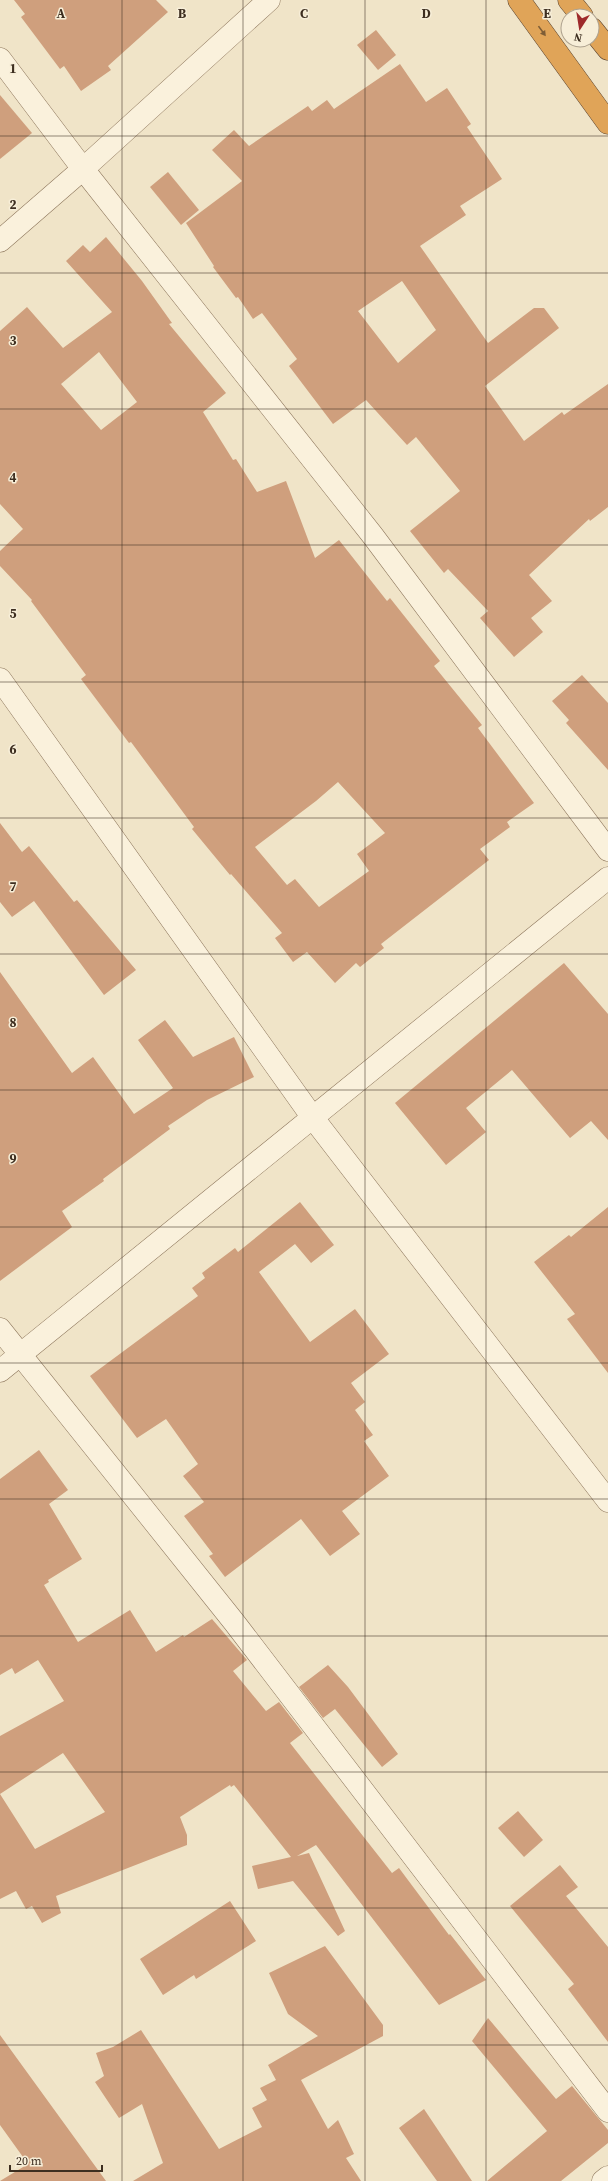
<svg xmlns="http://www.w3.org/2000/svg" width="608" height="2181" viewBox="0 0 608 2181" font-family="'Source Serif 4',serif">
<rect width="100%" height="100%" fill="#f0e4c8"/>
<g fill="#cf9f7d" fill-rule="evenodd">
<path d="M14 0H156L168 12 108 66 111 70 81 91 64 66 60 69 21 17 25 14Z"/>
<path d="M376 30 396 55 378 70 357 45Z"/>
<path d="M400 64 426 102 447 88 471 124 467 127 502 179 460 206 466 215 420 246 488 343 534 308H544L559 328 485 386 524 441 562 412 564 415 608 384V507L590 521 589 519 529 575 552 601 531 618 543 632 514 657 480 618 488 611 448 569 444 573 410 531 460 491 416 437 407 445 366 400 333 424 289 366 297 359 262 313 253 319 238 297 236 298 213 267 214 266 186 223 242 181 212 150 234 130 249 146 308 106 312 111 327 100 334 109ZM402 281 436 330 398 363 358 311Z"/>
<path d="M0 95 32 133 0 159Z"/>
<path d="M168 172 199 210 181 225 150 187Z"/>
<path d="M106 237 142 281 172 323 169 324 226 393 203 412 233 460 236 459 257 492 286 481 315 558 339 540 387 601 390 598 440 661 434 666 482 725 478 728 534 803 507 822 510 827 480 849 489 860 381 944 384 948 360 967 356 963 335 983 307 952 293 962 275 938 282 933 231 874 230 875 192 829 194 827 131 742 129 743 81 679 86 675 31 601 32 600 0 566V551L23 529 0 504V331L27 307 63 348 112 312 66 261 83 245 90 252ZM99 352 137 402 101 430 61 384ZM338 782 385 833 357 854 369 871 319 907 295 879 287 885 255 847 316 801Z"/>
<path d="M582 675 608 703V770L566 723 569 720 552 701Z"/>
<path d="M0 823 22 852 29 846 74 902 77 900 136 970 104 995 34 901 12 917 0 902Z"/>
<path d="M564 963 608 1014V1140L591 1121 570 1138 512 1070 466 1108 486 1132 446 1165 395 1103Z"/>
<path d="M0 972 72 1073 93 1057 134 1114 173 1088 138 1040 165 1020 193 1057 234 1037 254 1077 207 1100 168 1126 170 1129 103 1179 104 1181 62 1211 72 1227 0 1281Z"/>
<path d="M300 1202 334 1245 311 1263 295 1244 259 1272 310 1342 355 1309 389 1354 351 1383 365 1402 355 1410 373 1435 364 1441 389 1476 342 1511 360 1534 330 1556 301 1519 225 1577 209 1556 213 1554 184 1516 204 1502 183 1476 198 1464 166 1419 137 1438 90 1376 198 1296 192 1288 205 1278 202 1273 235 1248 238 1252Z"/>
<path d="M608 1207V1373L567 1319 575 1314 534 1262 569 1235 571 1237Z"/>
<path d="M39 1450 68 1490 49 1504 82 1559 48 1580 49 1582 44 1585 78 1642 130 1610 156 1652 183 1635 184 1637 212 1619 247 1660 233 1671 266 1711 279 1702 303 1733 290 1743 392 1873 399 1868 449 1935 450 1934 486 1980 439 2005 316 1845 297 1856 309 1853 345 1931 338 1936 293 1881 258 1889 252 1866 291 1857 234 1785 231 1787 230 1785 180 1817 187 1835V1845L56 1896 61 1913 42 1923 32 1906 26 1909 16 1891 0 1899V1794L35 1849 105 1812 63 1753 0 1794V1736L64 1701 38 1660 15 1674 12 1668 0 1675V1479Z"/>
<path d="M328 1665 348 1687 398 1754 382 1767 335 1709 323 1718 299 1687Z"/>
<path d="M518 1811 543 1840 524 1857 498 1828Z"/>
<path d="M560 1865 578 1887 566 1896 608 1947V2042L568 1989 574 1984 510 1906Z"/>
<path d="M230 1901 256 1941 196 1979 194 1975 163 1995 140 1959Z"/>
<path d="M325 1946 383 2025V2036L301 2080 328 2129 338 2120 354 2154 346 2158 361 2181H133L163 2163 142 2104 119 2118 95 2082 104 2076 96 2053 113 2047 141 2030 219 2149 262 2127 252 2108 267 2100 260 2088 276 2080 268 2065 318 2036 288 2014 269 1973Z"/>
<path d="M488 2018 556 2099 572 2086 608 2130V2143L561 2181H487L547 2131 472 2041Z"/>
<path d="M0 2035 74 2137 106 2181H0L28 2164 0 2125Z"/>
<path d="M424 2109 472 2181H437L399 2128Z"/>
</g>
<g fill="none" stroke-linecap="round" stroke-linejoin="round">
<g stroke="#8d765c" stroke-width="23">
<g id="minor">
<path d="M0 59 83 169 373 536 608 850"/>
<path d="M0 241 83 169 269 0"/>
<path d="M0 679 313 1118 608 1501"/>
<path d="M0 1329 234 1622 608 2111"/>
<path d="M0 1371 608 878"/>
<path d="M603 2181 608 2177"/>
</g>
</g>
<g stroke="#5b4430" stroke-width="23">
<g id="highway">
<path d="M519 0 608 123"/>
<path d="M569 0 582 16"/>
<path d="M592 29 608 49"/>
</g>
</g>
<use href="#minor" stroke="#faf1dc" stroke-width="22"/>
<use href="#highway" stroke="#e0a458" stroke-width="22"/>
</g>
<defs><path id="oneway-solid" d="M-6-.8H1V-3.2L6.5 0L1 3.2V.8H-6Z"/></defs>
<use fill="#7e5d36" href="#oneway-solid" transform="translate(542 31) rotate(54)"/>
<path fill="none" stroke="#3d2e20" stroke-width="1" stroke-opacity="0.55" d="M122 0V2181M243 0V2181M365 0V2181M486 0V2181M0 136H608M0 273H608M0 409H608M0 545H608M0 682H608M0 818H608M0 954H608M0 1090H608M0 1227H608M0 1363H608M0 1499H608M0 1636H608M0 1772H608M0 1908H608M0 2045H608"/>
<g font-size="13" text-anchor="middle" font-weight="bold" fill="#3d2e20" stroke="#f7eed8" stroke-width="3" stroke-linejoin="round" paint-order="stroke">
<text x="61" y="18">A</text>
<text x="182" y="18">B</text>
<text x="304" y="18">C</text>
<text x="426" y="18">D</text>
<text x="547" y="18">E</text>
<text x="13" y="73">1</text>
<text x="13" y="209">2</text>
<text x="13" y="345">3</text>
<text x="13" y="482">4</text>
<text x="13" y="618">5</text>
<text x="13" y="754">6</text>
<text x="13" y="891">7</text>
<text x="13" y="1027">8</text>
<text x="13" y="1163">9</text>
</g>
<g transform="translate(580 28) rotate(192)"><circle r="19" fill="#f7eed8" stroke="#ada18e"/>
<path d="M0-3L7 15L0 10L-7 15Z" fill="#9e2a2b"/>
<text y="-6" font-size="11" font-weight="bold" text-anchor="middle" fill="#3d2e20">N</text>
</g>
<path d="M10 2165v6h92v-6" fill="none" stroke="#3d2e20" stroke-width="2"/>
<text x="16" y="2165" font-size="12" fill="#3d2e20" stroke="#f7eed8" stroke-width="3" paint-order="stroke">20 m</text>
</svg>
